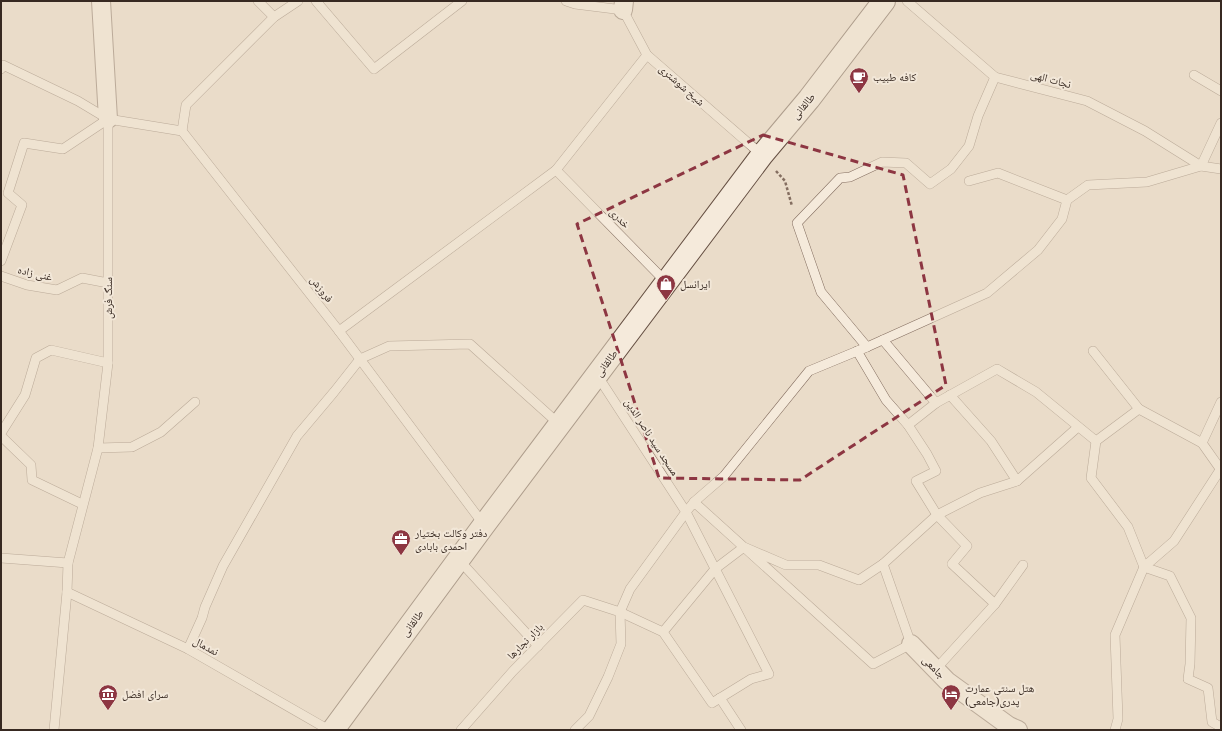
<svg xmlns="http://www.w3.org/2000/svg" width="1222" height="731" viewBox="0 0 1222 731" font-family="'Noto Serif','Noto Naskh Arabic',serif">
<rect width="100%" height="100%" fill="#eadcc9"/>
<g fill="none" stroke-linecap="round" stroke-linejoin="round">
<g stroke="#846e60" stroke-width="10">
<g id="lane">
<path d="M258 1 274 17"/>
<path d="M316 1 374 69 462 1"/>
<path d="M566 1 575 4 623 10 647 55 762 155"/>
<path d="M907 1 995 77 1087 101 1145 131 1201 166 1221 169"/>
<path d="M1 69 3 65 78 101 108 119 182 131 339 331 484 525"/>
<path d="M1194 75 1221 91"/>
<path d="M182 131 186 105 274 17 298 1"/>
<path d="M556 170 666 282"/>
<path d="M969 181 998 173 1067 200"/>
<path d="M1 261 22 205 8 193 24 143 63 149 108 119"/>
<path d="M1 276 27 285 57 290 82 278 108 283"/>
<path d="M339 331 556 170 647 55"/>
<path d="M883 340 936 403 997 369 1036 392 1096 441 1139 409 1202 443"/>
<path d="M867 347 821 292 797 223 840 178 850 177 882 162 906 163 930 184 951 169 969 146 978 116 995 77"/>
<path d="M857 351 886 400 908 425 927 454 936 471 916 481 937 515 967 546 952 564 995 604 936 669"/>
<path d="M1093 351 1139 409"/>
<path d="M950 395 991 441 1017 481 1078 427"/>
<path d="M1221 402 1202 443 1221 470"/>
<path d="M908 425 936 403"/>
<path d="M1 433 25 395 36 358 51 350 108 363"/>
<path d="M1 436 31 465 32 480 82 504"/>
<path d="M1096 441 1091 478 1128 527 1144 567 1174 541 1220 470"/>
<path d="M98 448 132 447 161 432 195 402"/>
<path d="M694 502 724 476 809 371 867 347 987 293 1038 250 1062 219 1067 200 1088 185 1147 182 1201 166 1221 123"/>
<path d="M1 558 68 563"/>
<path d="M459 560 538 646"/>
<path d="M883 564 937 515 980 493 1017 481"/>
<path d="M67 592 188 649 329 730"/>
<path d="M995 604 1023 565"/>
<path d="M188 649 202 618 205 607 223 566 297 436 334 392 360 359 389 346 470 344 559 424"/>
<path d="M720 698 741 730"/>
<path d="M54 730 67 592 68 563 98 448 108 363V119"/>
<path d="M461 730 513 671 583 600 620 612 663 632 715 569 744 547 786 565H819L859 580 883 564 911 644 873 664 694 502 686 512 769 674 751 679 712 703 663 632"/>
<path d="M575 730 589 716 608 677 621 644 620 612 630 589 686 512 597 375"/>
<path d="M1115 730 1118 719 1115 635 1144 567 1170 576 1191 618 1190 664 1188 679 1208 688 1212 722 1221 727"/>
</g>
</g>
<g stroke="#846e60" stroke-width="20">
<g id="street">
<path d="M101 1 108 119"/>
<path d="M623 10 624 1"/>
<path d="M911 644 947 681 1009 726 1018 730"/>
</g>
</g>
<g stroke="#665043" stroke-width="24">
<path id="secondary" d="M333 730 484 525 762 155 809 99 884 1"/>
</g>
<path stroke="#846e60" stroke-width="2.5" stroke-dasharray="3 2" stroke-linecap="butt" d="M776 171 785 181 792 206"/>
<use href="#lane" stroke="#f5eadb" stroke-width="9"/>
<use href="#street" stroke="#f5eadb" stroke-width="18"/>
<use href="#secondary" stroke="#f5eadb" stroke-width="22"/>
</g>
<path d="M0 0H1222V731H0ZM763 135 903 175 946 385 800 480 659 478 577 224Z" fill="#eadcc9" fill-opacity=".55" fill-rule="evenodd"/>
<path fill="none" stroke="#8d3642" stroke-width="3" stroke-dasharray="8 5" stroke-linejoin="round" d="M763 135 903 175 946 385 800 480 659 478 577 224Z"/>
<defs>
<g id="cafe-pin" transform="scale(1)"><path d="M0 17L-7.5 6A9.5 9.5 0 1 1 7.5 6Z" fill="#8d3642" stroke="#f2e7d8"/><path d="M-5.5-4.5H6V0H3Q3 3.5 0 3.5H-2.5Q-5.5 3.5-5.5 0ZM3-3.2v2h1.7v-2ZM-6 4.5H4V6H-6Z" fill="#fff"/></g>
<g id="shop-pin" transform="scale(1)"><path d="M0 17L-7.5 6A9.5 9.5 0 1 1 7.5 6Z" fill="#8d3642" stroke="#f2e7d8"/><path d="M-5-2.5h2.3a2.7 3.5 0 0 1 5.4 0H5L5.5 6h-11ZM-1.5-2.5h3a1.5 2.3 0 0 0-3 0Z" fill="#fff"/></g>
<g id="office-pin" transform="scale(1)"><path d="M0 17L-7.5 6A9.5 9.5 0 1 1 7.5 6Z" fill="#8d3642" stroke="#f2e7d8"/><path d="M-6-3h4V-5.5h4V-3h4V5H-6ZM-1-4.5V-3h2v-1.5ZM-6 0V1H6V0Z" fill="#fff"/></g>
<g id="museum-pin" transform="scale(1)"><path d="M0 17L-7.5 6A9.5 9.5 0 1 1 7.5 6Z" fill="#8d3642" stroke="#f2e7d8"/><path d="M0-6L6-3V-2H-6V-3ZM-5-1h2V3h-2ZM-1-1h2V3h-2ZM3-1h2V3H3ZM-6 4H6V6H-6Z" fill="#fff"/></g>
<g id="hotel-pin" transform="scale(1)"><path d="M0 17L-7.5 6A9.5 9.5 0 1 1 7.5 6Z" fill="#8d3642" stroke="#f2e7d8"/><path d="M-6-4.5h1.5V1H6V5H4.5V3h-9V5H-6ZM-4 0a1.8 1.8 0 1 1 3.6 0ZM.5 0V-2.5h3Q6-2.5 6 0Z" fill="#fff"/></g>
</defs>
<g fill-rule="evenodd">
<use href="#cafe-pin" x="859" y="77"/>
<use href="#shop-pin" x="666" y="284"/>
<use href="#office-pin" x="401" y="539"/>
<use href="#museum-pin" x="108" y="694"/>
<use href="#hotel-pin" x="951" y="694"/>
</g>
<g text-anchor="middle" stroke-width="4" stroke-linejoin="round" paint-order="stroke">
<g font-size="11" fill="#372921" stroke="#f2e7d8" text-anchor="start">
<text x="873" y="81">کافه طبیب</text>
<text x="680" y="288">ایرانسل</text>
<text x="415" y="537">دفتر وکالت بختیار<tspan x="415" dy="13">احمدی بابادی</tspan></text>
<text x="965" y="692">هتل سنتی عمارت<tspan x="965" dy="13">پدری(جامعی)</tspan></text>
<text x="122" y="698">سرای افضل</text>
</g>
<g font-size="11" fill="#372921" stroke="#f2e7d8">
<text transform="translate(1051 79) rotate(15)" y="4">نجات الهی</text>
<text transform="translate(682 85) rotate(41)" y="4">شیخ شوشتری</text>
<text transform="translate(803 106) rotate(-50)" y="4">طالقانی</text>
<text transform="translate(620 218) rotate(46)" y="4">خدری</text>
<text transform="translate(35 273) rotate(13)" y="4">غنی زاده</text>
<text transform="translate(322 289) rotate(52)" y="4">فروزش</text>
<text transform="translate(108 298) rotate(-90)" y="4">سنگ فرش</text>
<text transform="translate(606 363) rotate(-53)" y="4">طالقانی</text>
<text transform="translate(652 437) rotate(57)" y="4">مسجد سید ناصر الدین</text>
<text transform="translate(412 623) rotate(-53)" y="4">طالقانی</text>
<text transform="translate(525 641) rotate(-45)" y="4">بازار نجارها</text>
<text transform="translate(206 646) rotate(29)" y="4">نمدمال</text>
<text transform="translate(934 667) rotate(45)" y="4">جامعی</text>
</g>
</g>
<rect width="1222" height="731" fill="none" stroke="#372921" stroke-width="4"/>
</svg>
